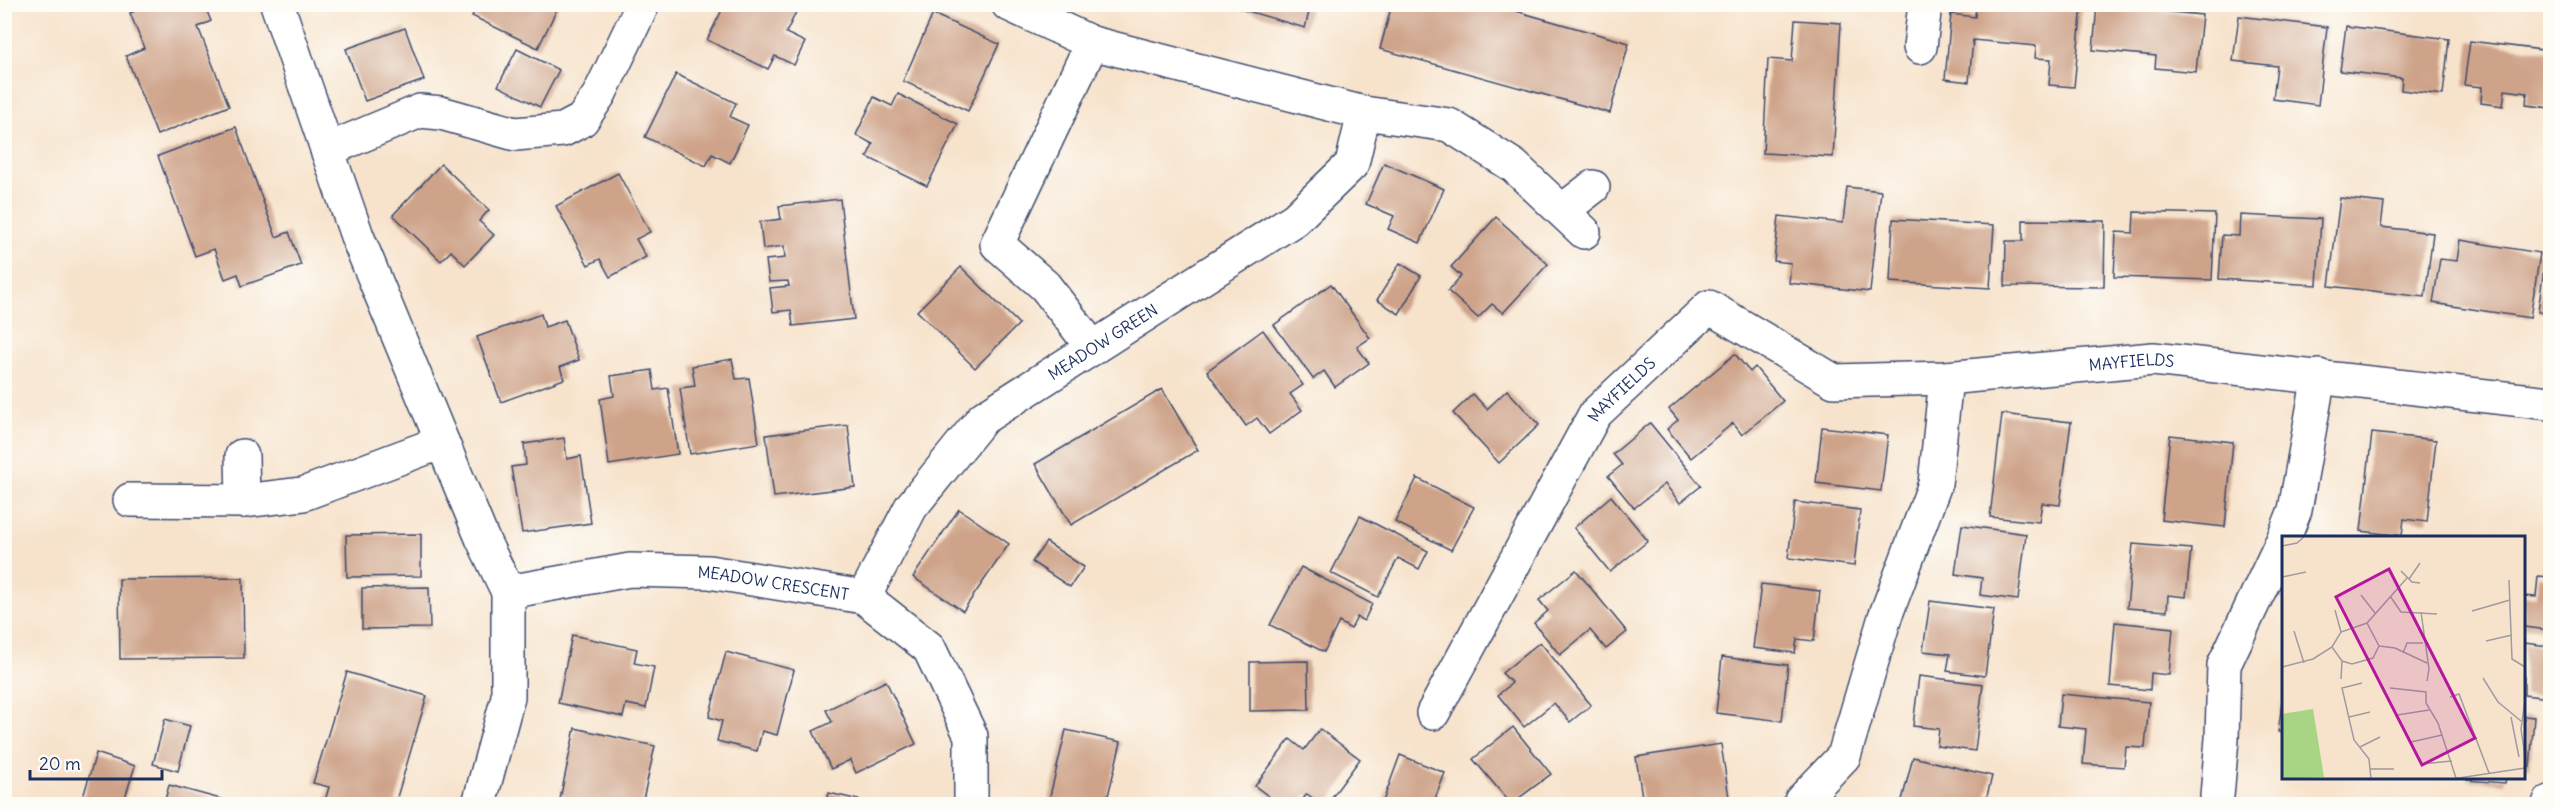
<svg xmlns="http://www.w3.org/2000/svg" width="2555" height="809" viewBox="0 0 2555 809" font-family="Delius,sans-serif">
<rect width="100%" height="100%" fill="#fdfcf7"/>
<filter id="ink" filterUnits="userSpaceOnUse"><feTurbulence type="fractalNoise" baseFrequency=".0167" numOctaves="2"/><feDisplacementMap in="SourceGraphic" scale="12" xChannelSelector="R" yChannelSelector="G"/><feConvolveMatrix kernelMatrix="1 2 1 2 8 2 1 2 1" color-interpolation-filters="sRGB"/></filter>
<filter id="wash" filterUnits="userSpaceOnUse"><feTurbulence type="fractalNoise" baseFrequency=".008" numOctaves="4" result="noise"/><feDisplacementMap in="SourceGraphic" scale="24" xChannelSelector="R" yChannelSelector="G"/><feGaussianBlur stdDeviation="1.35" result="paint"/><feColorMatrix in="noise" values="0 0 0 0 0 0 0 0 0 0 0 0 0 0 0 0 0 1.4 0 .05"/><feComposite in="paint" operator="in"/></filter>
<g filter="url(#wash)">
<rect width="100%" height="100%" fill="#f7e3cc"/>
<g id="blocks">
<g fill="#cea389">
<path d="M150 4H204L211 21 198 27 229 106 157 135 126 56 144 48 130 13Z"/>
<path d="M725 4H800L786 33 805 42 794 65 775 56 768 69 707 40Z"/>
<path d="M1224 4H1311L1305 28Z"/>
<path d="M1392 4H1491L1629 43 1610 113 1380 49Z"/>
<path d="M1976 4 2082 5 2074 87 2049 85 2051 59 2035 58 2036 46 1973 40 1969 82 1945 79 1951 14 1975 17Z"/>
<path d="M478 5H559L538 48 472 16Z"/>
<path d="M2097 5 2202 15 2196 72 2155 68 2156 56 2093 50Z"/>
<path d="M933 14 999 44 968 111 903 81Z"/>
<path d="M2239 16 2327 27 2318 105 2273 99 2277 66 2233 61Z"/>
<path d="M1795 20 1841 23 1833 157 1763 153 1768 59 1792 61Z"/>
<path d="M2346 26 2449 39 2443 95 2401 90 2402 78 2340 71Z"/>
<path d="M405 28 424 80 365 101 346 49Z"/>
<path d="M2470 41 2550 51V108L2526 105 2527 93 2505 90 2503 106 2481 103 2482 87 2464 85Z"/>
<path d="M517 49 559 70 540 107 498 86Z"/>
<path d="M676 74 736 103 730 117 748 125 730 163 712 154 706 166 645 137Z"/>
<path d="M898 94 958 124 927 186 867 157 873 144 856 135 874 97 892 106Z"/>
<path d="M236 127 276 237 289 232 301 265 242 286 238 274 225 279 214 249 195 256 158 156Z"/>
<path d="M1384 163 1444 189 1420 243 1388 229 1394 216 1366 204Z"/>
<path d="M441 164 489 210 479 221 494 235 465 265 451 251 441 261 393 215Z"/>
<path d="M618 173 650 232 636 239 646 257 610 277 600 259 588 265 556 206Z"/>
<path d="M1847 187 1881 191 1870 292 1789 283 1791 263 1774 261 1779 216 1843 223Z"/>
<path d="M2340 198 2384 203 2381 227 2433 233 2425 297 2329 286Z"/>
<path d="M840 199 854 319 793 326 791 310 773 312 770 288 789 286 788 281 769 282 766 260 785 258 784 246 763 249 760 222 781 219 779 206Z"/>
<path d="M2134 212 2215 214 2212 280 2114 277 2116 232 2133 233Z"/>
<path d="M2240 215 2321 219 2317 285 2219 279 2222 235 2239 236Z"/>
<path d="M1496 217 1548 264 1503 313 1492 304 1478 318 1448 291 1461 276 1451 267Z"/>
<path d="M1893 219 1994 225 1990 288 1890 282Z"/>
<path d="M2023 220 2105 221 2104 287 2005 286 2006 241H2023Z"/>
<path d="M2460 240 2540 253 2530 318 2433 303 2440 259 2457 261Z"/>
<path d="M1400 263 1421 276 1399 314 1377 300Z"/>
<path d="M961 267 1019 324 975 368 917 311Z"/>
<path d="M2544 267 2550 268V314L2538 312Z"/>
<path d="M1331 284 1370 338 1357 347 1369 363 1335 387 1324 371 1313 379 1274 325Z"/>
<path d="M541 314 545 327 565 320 579 360 560 367 564 379 501 402 477 337Z"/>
<path d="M1263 330 1303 385 1290 394 1302 410 1269 434 1257 418 1246 426 1207 371Z"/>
<path d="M1735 354 1750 372 1755 367 1783 401 1742 435 1733 423 1691 458 1667 429 1678 420 1669 409Z"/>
<path d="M732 359 736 379 749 378 759 443 690 454 680 388 695 386 692 366Z"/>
<path d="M652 370 655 390 668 388 678 454 609 465 600 399 614 396 611 376Z"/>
<path d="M1162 389 1198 450 1071 525 1035 464Z"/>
<path d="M1507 390 1539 425 1499 463 1453 413 1473 394 1487 409Z"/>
<path d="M2002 414 2071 422 2060 505 2042 503 2039 522 1990 517Z"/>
<path d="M1650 423 1701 486 1680 503 1665 484 1634 508 1608 476 1622 465 1613 454Z"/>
<path d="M848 425 855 487 774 497 766 435Z"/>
<path d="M1822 427 1888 435 1881 491 1816 483Z"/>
<path d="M2372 433 2436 440 2427 522 2404 519 2402 536 2361 531Z"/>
<path d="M2170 435 2233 442 2225 527 2161 520Z"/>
<path d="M564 438 567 459 581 456 591 523 522 533 511 467 526 465 524 444Z"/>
<path d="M1417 478 1474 507 1451 550 1395 522Z"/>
<path d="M1611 496 1648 541 1610 572 1574 528Z"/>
<path d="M1795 502 1860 510 1854 566 1788 558Z"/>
<path d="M959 509 1009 544 963 611 913 577Z"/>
<path d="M1360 516 1428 551 1419 569 1398 558 1378 597 1331 573Z"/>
<path d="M1962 525 2026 534 2018 600 1980 595 1982 578 1955 574Z"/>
<path d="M421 534V576L347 577 346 535Z"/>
<path d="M1046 542 1084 567 1070 587 1032 562Z"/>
<path d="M2133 544 2191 549 2186 597 2168 595 2167 611 2127 608Z"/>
<path d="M1301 567 1372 604 1364 621 1357 617 1351 629 1339 622 1324 652 1270 625Z"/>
<path d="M1576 570 1627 632 1606 649 1590 630 1560 655 1534 623 1548 611 1539 600Z"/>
<path d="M2538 576 2550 577V630L2524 627V596L2536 597Z"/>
<path d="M243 578 244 658 120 659 119 579Z"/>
<path d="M1761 584 1820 591 1814 641 1797 639 1795 653 1753 648Z"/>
<path d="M429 587 430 628 362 629V588Z"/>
<path d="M1930 601 1994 609 1985 676 1947 671 1950 654 1923 651Z"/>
<path d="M2115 622 2173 628 2169 675 2151 673 2150 690 2110 686Z"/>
<path d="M572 635 637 649 634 663 654 667 646 708 626 704 623 717 558 703Z"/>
<path d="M1540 642 1591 705 1570 722 1554 703 1524 727 1498 695 1512 683 1502 673Z"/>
<path d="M2524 643 2550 646V698L2524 695Z"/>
<path d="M726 652 794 670 777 735 762 731 757 751 717 741 722 721 709 717Z"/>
<path d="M1722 657 1788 665 1782 721 1716 713Z"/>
<path d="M1308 661 1309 710 1250 711V662Z"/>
<path d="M347 672 427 696 395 804H324L329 787 313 783Z"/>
<path d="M1919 676 1983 684 1975 751 1937 746 1939 729 1913 726Z"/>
<path d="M886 681 916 744 856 773 850 760 831 769 813 731 832 722 826 710Z"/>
<path d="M2061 694 2149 702 2145 748 2126 747 2124 767 2083 764 2086 729 2058 726Z"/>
<path d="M2282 703 2283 704V732H2278Z"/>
<path d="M2524 716 2534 717 2530 767H2524Z"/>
<path d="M165 719 190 726 178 771 153 764Z"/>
<path d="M1513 727 1551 774 1511 804 1473 759Z"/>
<path d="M575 728 655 746 642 804H559Z"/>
<path d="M1320 729 1360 759 1327 804H1321L1307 794 1299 804H1279L1255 786 1290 739 1304 750Z"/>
<path d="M1066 730 1121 742 1106 804H1048Z"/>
<path d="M1721 744 1730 804H1643L1636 757Z"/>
<path d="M96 753 135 766 123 804H81Z"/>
<path d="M1400 755 1445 773 1433 804H1382Z"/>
<path d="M1913 757 1992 776 1985 804H1901Z"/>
<path d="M2468 778H2506L2505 783 2467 780Z"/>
<path d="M169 785 239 804H164Z"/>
<path d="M829 793 876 804H826Z"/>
</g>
</g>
</g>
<g filter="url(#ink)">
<use href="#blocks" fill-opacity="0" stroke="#3c4a6e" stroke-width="1.5"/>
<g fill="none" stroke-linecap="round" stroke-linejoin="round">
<g stroke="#3c4a6e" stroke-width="36">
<g id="minor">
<path d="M277 4 357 236 482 538 508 592V697L479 804"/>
<path d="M1008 4 1092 43 1364 113 1449 125 1514 166 1584 232"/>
<path d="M1092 43 997 244 1045 286 1093 348"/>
<path d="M1920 47 1925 4"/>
<path d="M327 150 420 111 441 113 515 134 563 130 582 120 599 95 643 4"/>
<path d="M1562 211 1593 187"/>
<path d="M242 456 243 501"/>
<path d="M130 500 243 501 303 494 442 442"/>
<path d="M2284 538 2295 510 2319 376"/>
<path id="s1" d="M508 592 630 570 709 572 864 597 929 648 971 736V804"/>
<path id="s2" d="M864 597 911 507 983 418 1295 219 1352 164 1364 113"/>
<path id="s3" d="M1433 713 1595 414 1709 307 1834 381 1946 378 2153 359 2550 403"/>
<path d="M2217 796 2222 739 2224 665 2284 538"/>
<path d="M1801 801 1844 756 1885 617 1935 484 1946 378"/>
<path d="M2549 804 2550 802"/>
</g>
</g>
<use href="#minor" stroke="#fff" stroke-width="33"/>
</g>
</g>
<g text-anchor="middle" stroke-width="4.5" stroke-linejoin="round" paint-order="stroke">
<g font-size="16" fill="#1b2f5e" stroke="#fdfcf7">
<text dy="6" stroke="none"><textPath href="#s2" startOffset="358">MEADOW GREEN</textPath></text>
<text dy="6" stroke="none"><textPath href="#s3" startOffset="940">MAYFIELDS</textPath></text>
<text dy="6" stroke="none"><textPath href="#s3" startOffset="376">MAYFIELDS</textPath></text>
<text dy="6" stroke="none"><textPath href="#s1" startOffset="268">MEADOW CRESCENT</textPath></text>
</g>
</g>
<g transform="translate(2282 536)">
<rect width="243" height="243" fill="#f7e3cc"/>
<path d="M31 173 42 241 1 243 0 178Z" fill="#a7d583"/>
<path fill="none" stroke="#9f9ba0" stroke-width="1.5" d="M0 10 15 7 23 0M119 35 130 46 138 47M0 41 24 36M127 43 138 27M227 44 230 123 243 131M79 59 93 77M108 60 119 76 155 78M53 74 59 96M190 75 228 64M139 76 147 133 145 145M12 95 22 127M204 105 230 99M97 110 113 112 145 127M50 111 60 125 70 128 91 122 97 110 85 87M121 117 125 107H141M0 131 31 123 50 111 59 96 85 87 125 42M201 142 216 166 239 185M59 143 60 125M80 147 60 152 72 204 87 223 89 243M108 152 144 156V167L156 187 174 242M168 161 177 158 207 237M243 164 239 193 243 220M115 179 147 174M67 181 88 176M229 181 237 221M129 206 160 199M78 211 98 201M139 228 170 225M88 233H112M170 243 243 232"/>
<path fill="#b5179e" fill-opacity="0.15" stroke="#b5179e" stroke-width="3" d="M107 33 193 202 140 229 54 61Z"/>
<rect width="243" height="243" fill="none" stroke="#1b2f5e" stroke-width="3"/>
</g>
<rect width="2555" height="809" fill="none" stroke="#fdfcf7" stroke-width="24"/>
<path d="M30 770v9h132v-9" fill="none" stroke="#1b2f5e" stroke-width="3"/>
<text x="39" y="770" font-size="18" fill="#1b2f5e" stroke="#fdfcf7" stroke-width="4.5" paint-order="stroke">20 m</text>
</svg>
